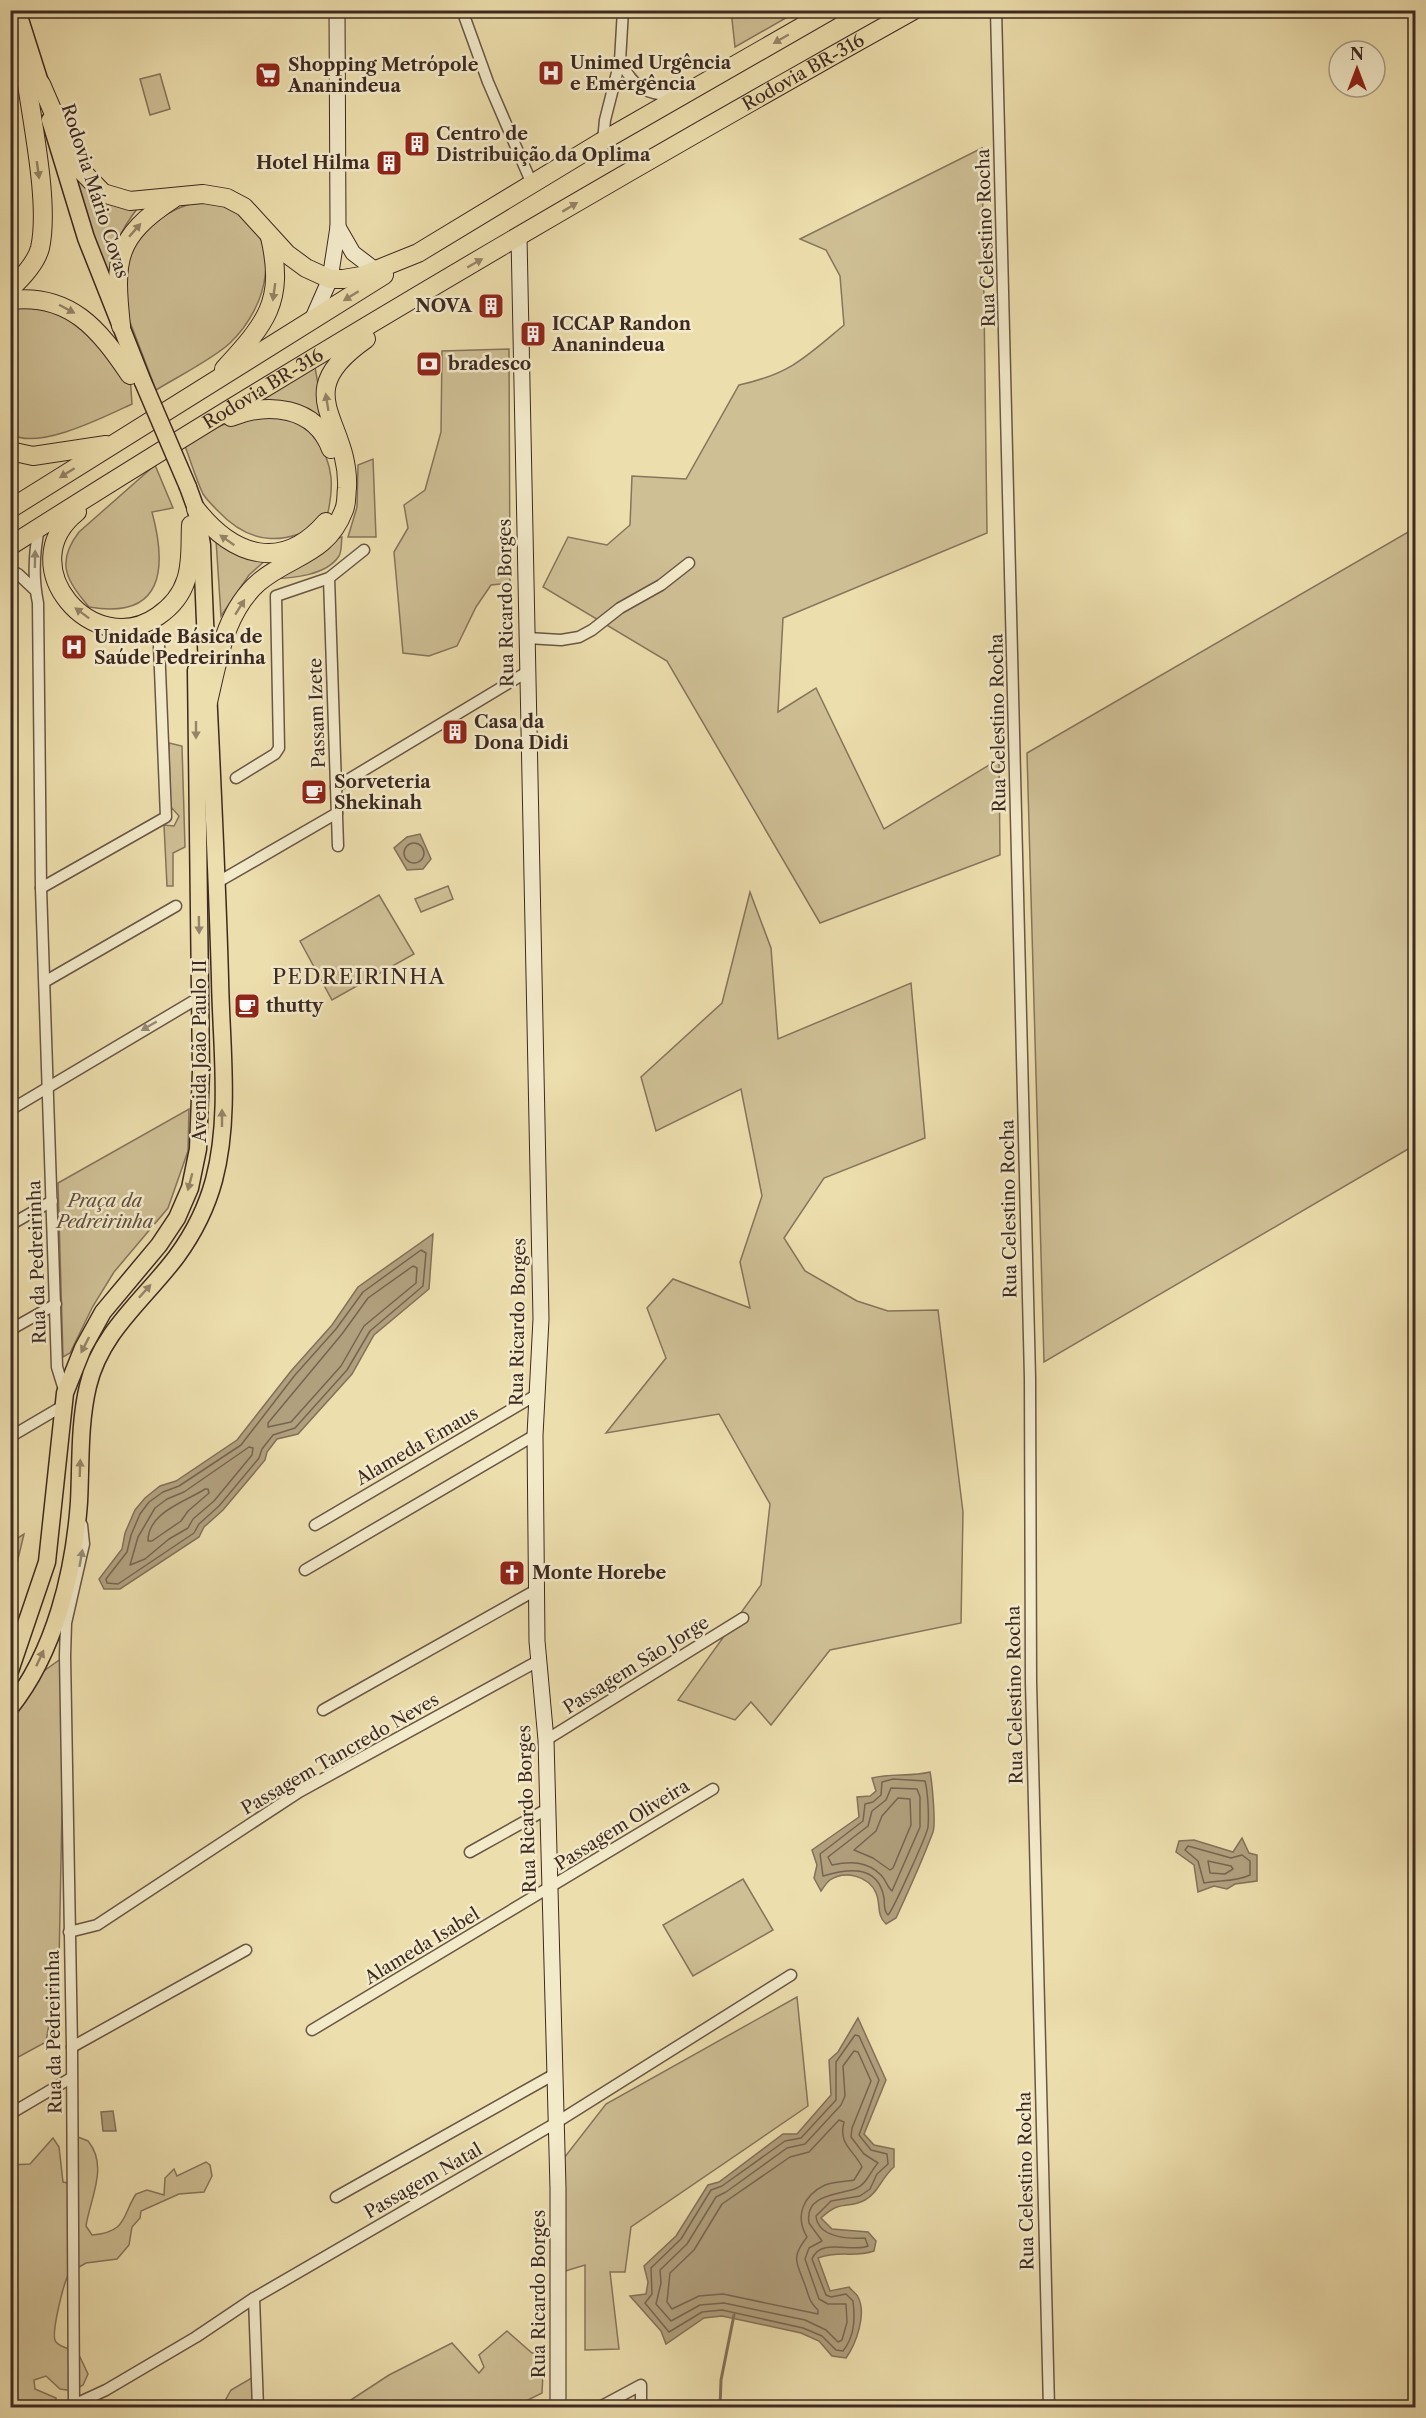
<svg xmlns="http://www.w3.org/2000/svg" width="1426" height="2418" viewBox="0 0 1426 2418" font-family="'Libre Caslon Text',serif">
<rect width="100%" height="100%" fill="#eddead"/>
<filter id="stains"><feTurbulence type="fractalNoise" baseFrequency=".00333" numOctaves="4"/><feColorMatrix values="0 0 0 0 .2 0 0 0 0 .09 0 0 0 0 .02 0 0 0 .5 -.17"/></filter>
<radialGradient id="worn" r=".72"><stop offset=".6" stop-color="#630" stop-opacity="0"/><stop offset="1" stop-color="#630" stop-opacity=".3"/></radialGradient>
<g fill="#cfbf95" stroke="#86745c" stroke-width="1.5">
<path d="M731 10H798V11L735 47Z"/>
<path d="M160 74 170 109 150 115 140 79Z"/>
<path d="M982 148 987 533 783 618 778 712 816 688 884 829 999 759 1000 855 820 923 667 661 543 587 568 537 607 545 630 525 632 476 686 479 739 385C790 374 806 357 844 325L840 276 826 250 800 239Z"/>
<path d="M67 160 140 205C119 232 112 247 110 281Z"/>
<path d="M197 202C208 203 225 202 234 208 285 240 268 307 230 343 213 359 177 377 156 390L125 309V253C149 227 162 211 197 202Z"/>
<path d="M10 306 56 309 83 326 130 375 132 404C106 416 38 451 11 434Z"/>
<path d="M509 349 510 583 491 585 476 607 457 646 429 656 403 653 394 552 408 528 404 505 425 490 441 432 442 351Z"/>
<path d="M315 367 326 431 258 401Z"/>
<path d="M248 415C260 415 279 412 290 416 301 419 308 428 315 437 335 465 334 489 326 521 287 545 252 547 218 511 213 506 207 500 203 494 196 479 191 462 185 446L202 433Z"/>
<path d="M373 459 376 537H348L357 507 358 465Z"/>
<path d="M155 465 173 508 152 512C167 568 164 620 89 607 67 581 55 563 79 532Z"/>
<path d="M1415 528V1145L1044 1362 1027 753Z"/>
<path d="M342 537C341 543 342 551 339 556 326 576 292 578 271 579L335 539Z"/>
<path d="M216 540 268 558 249 575 221 616Z"/>
<path d="M169 743 182 746 185 847 173 853V886H167L164 825 174 826 179 816 170 806Z"/>
<path d="M448 886 453 899 421 912 415 899Z"/>
<path d="M750 892 771 948 778 1039 911 983 925 1138 824 1178 784 1238 805 1271 857 1301 888 1311 938 1310 963 1512 961 1623 830 1650 771 1725 751 1702 735 1720 678 1700 761 1585 770 1504 719 1414 606 1433 666 1358 647 1308 673 1279 750 1308 740 1262 762 1196 741 1089 656 1131 641 1077 722 1003Z"/>
<path d="M379 895 414 954 332 1000 300 941Z"/>
<path d="M189 1109 188 1151 168 1208 114 1272 93 1306 70 1353 63 1357 58 1183Z"/>
<path d="M24 1534 11 1588V1542Z"/>
<path d="M65 1656 59 1963 46 2042 11 2061 10 1695Z"/>
<path d="M743 1879 773 1930 693 1976 663 1925Z"/>
<path d="M797 1997 808 2106 631 2227 625 2272H610L619 2349 585 2350V2265L559 2273 564 2158 606 2104Z"/>
<path d="M78 2137 88 2141C109 2166 90 2199 86 2226L92 2235C128 2232 122 2215 136 2194L147 2190 164 2195 165 2178 174 2169 177 2176 206 2162 210 2165 212 2176 204 2192 179 2194 141 2211 140 2218 132 2227 129 2245 117 2259 86 2263 70 2272C64 2280 50 2336 56 2342 62 2349 72 2348 78 2353L88 2374 83 2385 73 2391 60 2389 46 2376 34 2380 35 2389 56 2398V2407L40 2404 29 2407 11 2408V2165L30 2164 53 2138 59 2147 63 2182 68 2183 73 2139Z"/>
<path d="M507 2331 532 2353 544 2352 542 2393 514 2407H340L389 2375 452 2343 479 2373 484 2367 479 2355Z"/>
<path d="M255 2376 254 2403 243 2401 239 2403 242 2407 221 2408 231 2390Z"/>
</g>
<g fill="#b1a07e" stroke="#837059" stroke-width="1.5">
<path d="M420 834 431 859 423 869 407 870 394 848 407 837Z"/>
<path d="M433 1234 429 1289 374 1335 352 1374 298 1434 277 1439 267 1452 265 1460 223 1510 204 1527 199 1537 120 1589H104L99 1579 122 1549 125 1533 135 1510 145 1498 160 1486 176 1481 237 1440 291 1371 332 1325 358 1287Z"/>
<path d="M930 1772C932 1782 936 1823 933 1832 922 1861 909 1890 896 1918L886 1924C876 1915 881 1904 876 1893 869 1876 845 1870 830 1880 827 1882 823 1888 821 1891L814 1878 817 1865 812 1850 859 1817 857 1797 870 1796 876 1791 872 1778C892 1773 910 1777 930 1772Z"/>
<path d="M1242 1838 1249 1853 1257 1855V1881L1235 1884 1227 1889 1214 1886 1198 1892 1194 1865 1176 1852 1179 1841 1194 1840 1233 1852Z"/>
<path d="M858 2018 886 2080 864 2134 874 2145 894 2149V2167C881 2178 879 2192 865 2200 847 2210 842 2198 821 2218L832 2229 868 2232 876 2241 874 2251C854 2258 839 2250 818 2258L830 2291 849 2287C851 2290 857 2294 858 2297 867 2314 856 2344 846 2358L832 2356 819 2341 801 2333 722 2316 704 2318 666 2344 661 2331 630 2296 646 2294 648 2282 644 2266 676 2236 708 2185 719 2182 783 2134H797L831 2095 829 2060 838 2052Z"/>
<path d="M113 2111 116 2131H103L101 2112Z"/>
</g>
<g fill="none" stroke-linecap="round" stroke-linejoin="round">
<g stroke="#776450" stroke-width="1.5">
<circle cx="414" cy="853" r="10"/>
<path d="M421 1250 426 1253 423 1286 370 1331 347 1370 295 1428 273 1435 262 1449 259 1458 219 1506 199 1524 194 1533 118 1584 107 1583 106 1579 127 1552 131 1535 140 1514 149 1502 163 1492 179 1486 241 1445 295 1375 336 1329 363 1292Z"/>
<path d="M413 1266 417 1268 416 1283 364 1326 341 1366 291 1422 268 1427V1423L342 1334 368 1298Z"/>
<path d="M249 1447 253 1448 252 1455 214 1501 193 1519 188 1528 169 1539 145 1559 130 1565 138 1537 155 1508 167 1499 184 1492Z"/>
<path d="M205 1489H208L209 1493 188 1511 181 1521 152 1541H148C148 1512 185 1502 205 1489Z"/>
<path d="M893 1779 925 1781C928 1792 929 1816 928 1827 927 1835 892 1912 888 1915 883 1910 885 1905 884 1898 878 1863 846 1869 823 1876L820 1854 863 1821 865 1804 873 1802 881 1795 882 1782Z"/>
<path d="M891 1788 917 1789 920 1797V1827L892 1891C887 1887 886 1880 881 1875 867 1861 850 1861 832 1865L828 1857 868 1826 872 1811 886 1800Z"/>
<path d="M898 1798 910 1799 911 1825 893 1868 890 1870 873 1858 854 1850 876 1831 882 1816Z"/>
<path d="M1188 1846 1231 1858 1242 1855 1250 1861V1875C1236 1882 1219 1880 1204 1883L1198 1861 1185 1850Z"/>
<path d="M1208 1861 1231 1866 1233 1869 1225 1874 1210 1873Z"/>
<path d="M855 2035 859 2036 879 2080 859 2135 871 2150 887 2154 888 2164 877 2174 870 2189 860 2196 831 2201 816 2216C818 2238 849 2239 865 2238L868 2246C853 2253 820 2237 812 2259L826 2295 831 2297 846 2294 853 2301C855 2318 855 2336 843 2351L836 2350 822 2336 803 2328 722 2310 702 2312 669 2332 645 2303 652 2294 651 2268 681 2239 711 2190 722 2186 785 2141 801 2138 836 2100V2062Z"/>
<path d="M854 2051 858 2052 871 2081 852 2128 851 2137 864 2154 878 2163C871 2170 867 2184 857 2188 841 2195 804 2193 809 2223L822 2241 809 2248 805 2259 819 2299 828 2304H846L847 2322 842 2340 838 2342 826 2330 805 2320 724 2303 700 2305 671 2321 656 2304 661 2283 660 2270 687 2244 716 2197 726 2192 787 2148 805 2144 841 2105 845 2096 843 2066Z"/>
<path d="M839 2120 844 2122C838 2145 854 2150 862 2167L854 2180C845 2182 834 2181 825 2185 802 2196 795 2217 807 2237 790 2259 797 2262 805 2285 809 2296 809 2302 818 2310V2314L723 2294 699 2296 672 2309 667 2302 670 2273 694 2250 722 2204 790 2157 809 2152Z"/>
</g>
<path stroke="#837059" stroke-width="3" d="M720 2408 721 2380 734 2315"/>
<g stroke="#695645" stroke-width="13">
<g id="street">
<path d="M462 10 488 82 532 184"/>
<path d="M996 10 1030 1378 1031 1682 1049 2408"/>
<path d="M620 61C634 88 646 95 676 96"/>
<path d="M603 141 605 120 620 61 623 10"/>
<path d="M39 528C34 553 33 579 38 603L41 888 57 1367 65 1393"/>
<path d="M10 570 18 574 35 590"/>
<path d="M329 578 338 846"/>
<path d="M527 638 561 640 579 637 592 630 620 608 661 585 689 563"/>
<path d="M236 778 275 754 279 748 276 596 329 578 364 550"/>
<path d="M336 787 527 672"/>
<path d="M218 882 337 813"/>
<path d="M41 888 166 817 159 645"/>
<path d="M46 981 176 906"/>
<path d="M10 1110 200 997"/>
<path d="M10 1225 52 1201"/>
<path d="M10 1330 56 1304"/>
<path d="M10 1437 61 1407"/>
<path d="M315 1525 536 1395"/>
<path d="M305 1570 535 1435"/>
<path d="M323 1710 536 1590"/>
<path d="M546 1740 743 1618"/>
<path d="M470 1852 547 1809"/>
<path d="M69 1932 97 1925 299 1792 538 1661"/>
<path d="M312 2030 713 1789"/>
<path d="M72 2047 246 1950"/>
<path d="M10 2114 71 2078"/>
<path d="M336 2197 553 2075"/>
<path d="M254 2298 258 2408"/>
<path d="M67 2408 106 2390 196 2337 254 2298 554 2124 791 1975"/>
<path d="M74 2408 72 2047 65 1656 66 1623 84 1544 82 1525"/>
<path d="M598 2408 641 2385V2408"/>
</g>
</g>
<g stroke="#3d2922" stroke-width="17">
<g id="secondary">
<path d="M338 227 353 253 374 269"/>
<path d="M519 237 541 1319 535 1435 537 1641 546 1740 558 2188V2408"/>
<path d="M312 320 330 279 338 227 337 10"/>
</g>
</g>
<g stroke="#3d2922" stroke-width="19">
<g id="primary">
<path d="M17 10 44 95"/>
<path d="M10 30 25 71"/>
<path d="M50 120 86 238 143 382"/>
<path d="M10 1671 47 1562 65 1393 83 1348 103 1312 159 1245 177 1218 190 1188 198 1149 201 1071 196 670"/>
<path d="M10 1708C55 1652 74 1572 79 1502 81 1463 79 1424 88 1386 101 1331 145 1299 177 1256 193 1234 207 1206 214 1180 231 1116 221 1044 220 979 216 834 207 689 202 545L196 509 188 487"/>
</g>
</g>
<g stroke="#3d2922" stroke-width="20">
<g id="highway">
<path d="M41 84 76 165 103 193 130 201 203 194 227 198 244 207 287 254 306 268 330 279H343L361 276 418 253 601 142 831 10"/>
<path d="M10 289C22 278 36 263 40 248 50 203 31 118 25 70"/>
<path d="M10 300C70 293 99 329 130 375"/>
<path d="M121 326C114 260 115 237 173 199"/>
<path d="M224 369C266 323 285 302 270 237"/>
<path d="M231 417C268 402 315 406 331 449"/>
<path d="M10 451 33 456 106 445"/>
<path d="M10 509 384 275"/>
<path d="M196 509C233 556 282 573 326 522"/>
<path d="M77 512C10 565 93 662 158 616 171 607 181 596 186 580 192 563 190 543 191 525"/>
<path id="s1" d="M10 546C306 358 608 181 914 10"/>
<path d="M208 702C218 660 225 611 259 582 291 555 327 555 344 510 347 503 346 495 347 488 350 419 286 395 366 339"/>
</g>
</g>
<use href="#street" stroke="#f3eaca" stroke-width="10"/>
<use href="#secondary" stroke="#f3eaca" stroke-width="15"/>
<use href="#primary" stroke="#eddead" stroke-width="16"/>
<use href="#highway" stroke="#eddead" stroke-width="18"/>
<g stroke="#3d2922" stroke-width="19" stroke-linecap="butt">
<path id="primary-bridge" d="M143 382 188 487"/>
</g>
<use href="#primary-bridge" stroke="#eddead" stroke-width="16"/>
</g>
<defs><path id="oneway-solid" d="M-6-.8H1V-3.2L6.5 0L1 3.2V.8H-6Z" transform="scale(1.5)"/></defs>
<g fill="#958468">
<use href="#oneway-solid" transform="translate(781 39) rotate(150)"/>
<use href="#oneway-solid" transform="translate(38 170) rotate(82)"/>
<use href="#oneway-solid" transform="translate(570 207) rotate(-31)"/>
<use href="#oneway-solid" transform="translate(135 230) rotate(-49)"/>
<use href="#oneway-solid" transform="translate(475 263) rotate(-30)"/>
<use href="#oneway-solid" transform="translate(274 292) rotate(98)"/>
<use href="#oneway-solid" transform="translate(351 296) rotate(148)"/>
<use href="#oneway-solid" transform="translate(67 309) rotate(28)"/>
<use href="#oneway-solid" transform="translate(327 402) rotate(-99)"/>
<use href="#oneway-solid" transform="translate(67 473) rotate(148)"/>
<use href="#oneway-solid" transform="translate(227 540) rotate(-145)"/>
<use href="#oneway-solid" transform="translate(240 607) rotate(-58)"/>
<use href="#oneway-solid" transform="translate(82 613) rotate(-143)"/>
<use href="#oneway-solid" transform="translate(196 730) rotate(90)"/>
<use href="#oneway-solid" transform="translate(199 925) rotate(89)"/>
<use href="#oneway-solid" transform="translate(222 1118) rotate(-90)"/>
<use href="#oneway-solid" transform="translate(190 1182) rotate(105)"/>
<use href="#oneway-solid" transform="translate(145 1291) rotate(-48)"/>
<use href="#oneway-solid" transform="translate(85 1345) rotate(117)"/>
<use href="#oneway-solid" transform="translate(80 1468) rotate(-88)"/>
<use href="#oneway-solid" transform="translate(40 1658) rotate(-65)"/>
</g>
<g fill="#988a76">
<use href="#oneway-solid" transform="translate(35 559) rotate(-89)"/>
<use href="#oneway-solid" transform="translate(149 1026) rotate(150)"/>
<use href="#oneway-solid" transform="translate(81 1558) rotate(-80)"/>
</g>
<defs>
<g id="hospital-square" transform="scale(1.35)"><rect x="-9" y="-9" width="18" height="18" rx="4" fill="#8f2418" stroke="#f3eaca"/><path d="M-5-5h3v3.5h4V-5h3V5h-3V1.5h-4V5h-3Z" fill="#fff"/></g>
<g id="supermarket-square" transform="scale(1.35)"><rect x="-9" y="-9" width="18" height="18" rx="4" fill="#8f2418" stroke="#f3eaca"/><path d="M-6-5.5h2.5l.6 2H6L4.5 2H-2.5L-4.4-4H-6ZM-1.5 3.2a1.3 1.3 0 1 0 .1 0ZM3 3.2a1.3 1.3 0 1 0 .1 0Z" fill="#fff"/></g>
<g id="building-square" transform="scale(1.35)"><rect x="-9" y="-9" width="18" height="18" rx="4" fill="#8f2418" stroke="#f3eaca"/><path d="M-4-6H4V6H1V3H-1V6H-4ZM-2.5-4.3h1.7v1.8h-1.7ZM.8-4.3h1.7v1.8H.8ZM-2.5-1h1.7V.8h-1.7ZM.8-1h1.7V.8H.8Z" fill="#fff"/></g>
<g id="bank-square" transform="scale(1.35)"><rect x="-9" y="-9" width="18" height="18" rx="4" fill="#8f2418" stroke="#f3eaca"/><path d="M-6-4H6V4H-6ZM0-2.3a2.3 2.3 0 1 0 0 4.6a2.3 2.3 0 1 0 0-4.6Z" fill="#fff"/></g>
<g id="cafe-square" transform="scale(1.35)"><rect x="-9" y="-9" width="18" height="18" rx="4" fill="#8f2418" stroke="#f3eaca"/><path d="M-5.5-4.5H6V0H3Q3 3.5 0 3.5H-2.5Q-5.5 3.5-5.5 0ZM3-3.2v2h1.7v-2ZM-6 4.5H4V6H-6Z" fill="#fff"/></g>
<g id="church-square" transform="scale(1.35)"><rect x="-9" y="-9" width="18" height="18" rx="4" fill="#8f2418" stroke="#f3eaca"/><path d="M-1.2-6h2.4v3.5h3.3v2.4h-3.3V6h-2.4V-.1h-3.3v-2.4h3.3Z" fill="#fff"/></g>
</defs>
<g fill-rule="evenodd">
<use href="#hospital-square" x="551" y="73"/>
<use href="#supermarket-square" x="268" y="75"/>
<use href="#building-square" x="417" y="144"/>
<use href="#building-square" x="389" y="163"/>
<use href="#building-square" x="491" y="306"/>
<use href="#building-square" x="533" y="334"/>
<use href="#bank-square" x="429" y="364"/>
<use href="#hospital-square" x="74" y="647"/>
<use href="#building-square" x="455" y="732"/>
<use href="#cafe-square" x="314" y="792"/>
<use href="#cafe-square" x="247" y="1006"/>
<use href="#church-square" x="512" y="1573"/>
</g>
<g text-anchor="middle" stroke-width="5" stroke-linejoin="round" paint-order="stroke">
<g font-size="18" font-weight="bold" fill="#3d2922" stroke="#f3eaca" text-anchor="start">
<text x="570" y="69">Unimed Urgência<tspan x="570" dy="21">e Emergência</tspan></text>
<text x="288" y="71">Shopping Metrópole<tspan x="288" dy="21">Ananindeua</tspan></text>
<text x="436" y="140">Centro de<tspan x="436" dy="21">Distribuição da Oplima</tspan></text>
<text x="370" y="169" text-anchor="end">Hotel Hilma</text>
<text x="472" y="312" text-anchor="end">NOVA</text>
<text x="552" y="330">ICCAP Randon<tspan x="552" dy="21">Ananindeua</tspan></text>
<text x="448" y="370">bradesco</text>
<text x="94" y="643">Unidade Básica de<tspan x="94" dy="21">Saúde Pedreirinha</tspan></text>
<text x="474" y="728">Casa da<tspan x="474" dy="21">Dona Didi</tspan></text>
<text x="334" y="788">Sorveteria<tspan x="334" dy="21">Shekinah</tspan></text>
<text x="266" y="1012">thutty</text>
<text x="532" y="1579">Monte Horebe</text>
</g>
<g font-size="18" fill="#3d2922" stroke="#f3eaca">
<text dy="6" stroke="none"><textPath href="#s1" startOffset="924">Rodovia BR-316</textPath></text>
<text transform="translate(95 191) rotate(72)" y="6">Rodovia Mário Covas</text>
<text transform="translate(986 238) rotate(-92)" y="6">Rua Celestino Rocha</text>
<text dy="6" stroke="none"><textPath href="#s1" startOffset="298">Rodovia BR-316</textPath></text>
<text transform="translate(506 603) rotate(-91)" y="6">Rua Ricardo Borges</text>
<text transform="translate(317 713) rotate(-92)" y="6">Passam Izete</text>
<text transform="translate(998 723) rotate(-91)" y="6">Rua Celestino Rocha</text>
<text transform="translate(200 1051) rotate(-90)" y="6">Avenida João Paulo II</text>
<text transform="translate(1009 1209) rotate(-91)" y="6">Rua Celestino Rocha</text>
<text transform="translate(37 1262) rotate(-92)" y="6">Rua da Pedreirinha</text>
<text transform="translate(518 1322) rotate(-89)" y="6">Rua Ricardo Borges</text>
<text transform="translate(417 1446) rotate(-30)" y="6">Alameda Emaus</text>
<text transform="translate(636 1665) rotate(-32)" y="6">Passagem São Jorge</text>
<text transform="translate(1015 1695) rotate(-91)" y="6">Rua Celestino Rocha</text>
<text transform="translate(340 1754) rotate(-30)" y="6">Passagem Tancredo Neves</text>
<text transform="translate(527 1809) rotate(-92)" y="6">Rua Ricardo Borges</text>
<text transform="translate(622 1825) rotate(-32)" y="6">Passagem Oliveira</text>
<text transform="translate(422 1946) rotate(-31)" y="6">Alameda Isabel</text>
<text transform="translate(54 2032) rotate(-91)" y="6">Rua da Pedreirinha</text>
<text transform="translate(423 2181) rotate(-30)" y="6">Passagem Natal</text>
<text transform="translate(1026 2181) rotate(-91)" y="6">Rua Celestino Rocha</text>
<text transform="translate(539 2294) rotate(-90)" y="6">Rua Ricardo Borges</text>
</g>
<g font-size="18" font-style="italic" fill="#624e3f" stroke="#f3eaca">
<text x="105" y="1207">Praça da<tspan x="105" dy="21">Pedreirinha</tspan></text>
</g>
<g font-size="21" letter-spacing="1.5" fill="#3d2922" stroke="#f3eaca">
<text x="359" y="984">PEDREIRINHA</text>
</g>
</g>
<rect width="1426" height="2418" fill="none" stroke="#eddead" stroke-width="36"/>
<rect x="12" y="12" width="1402" height="2394" fill="none" stroke="#3d2922" stroke-width="3"/>
<rect x="18" y="18" width="1390" height="2382" fill="none" stroke="#3d2922" stroke-width="1.5"/>
<g transform="translate(1357 69)"><circle r="28" fill="#f3eaca" stroke="#aa9d87" stroke-width="1.5"/>
<path d="M0-4.5L10 22L0 15L-10 22Z" fill="#8f2418"/>
<text y="-9" font-size="16" font-weight="bold" text-anchor="middle" fill="#3d2922">N</text>
</g>
<rect width="100%" height="100%" filter="url(#stains)"/>
<rect width="100%" height="100%" fill="url(#worn)"/>
</svg>
